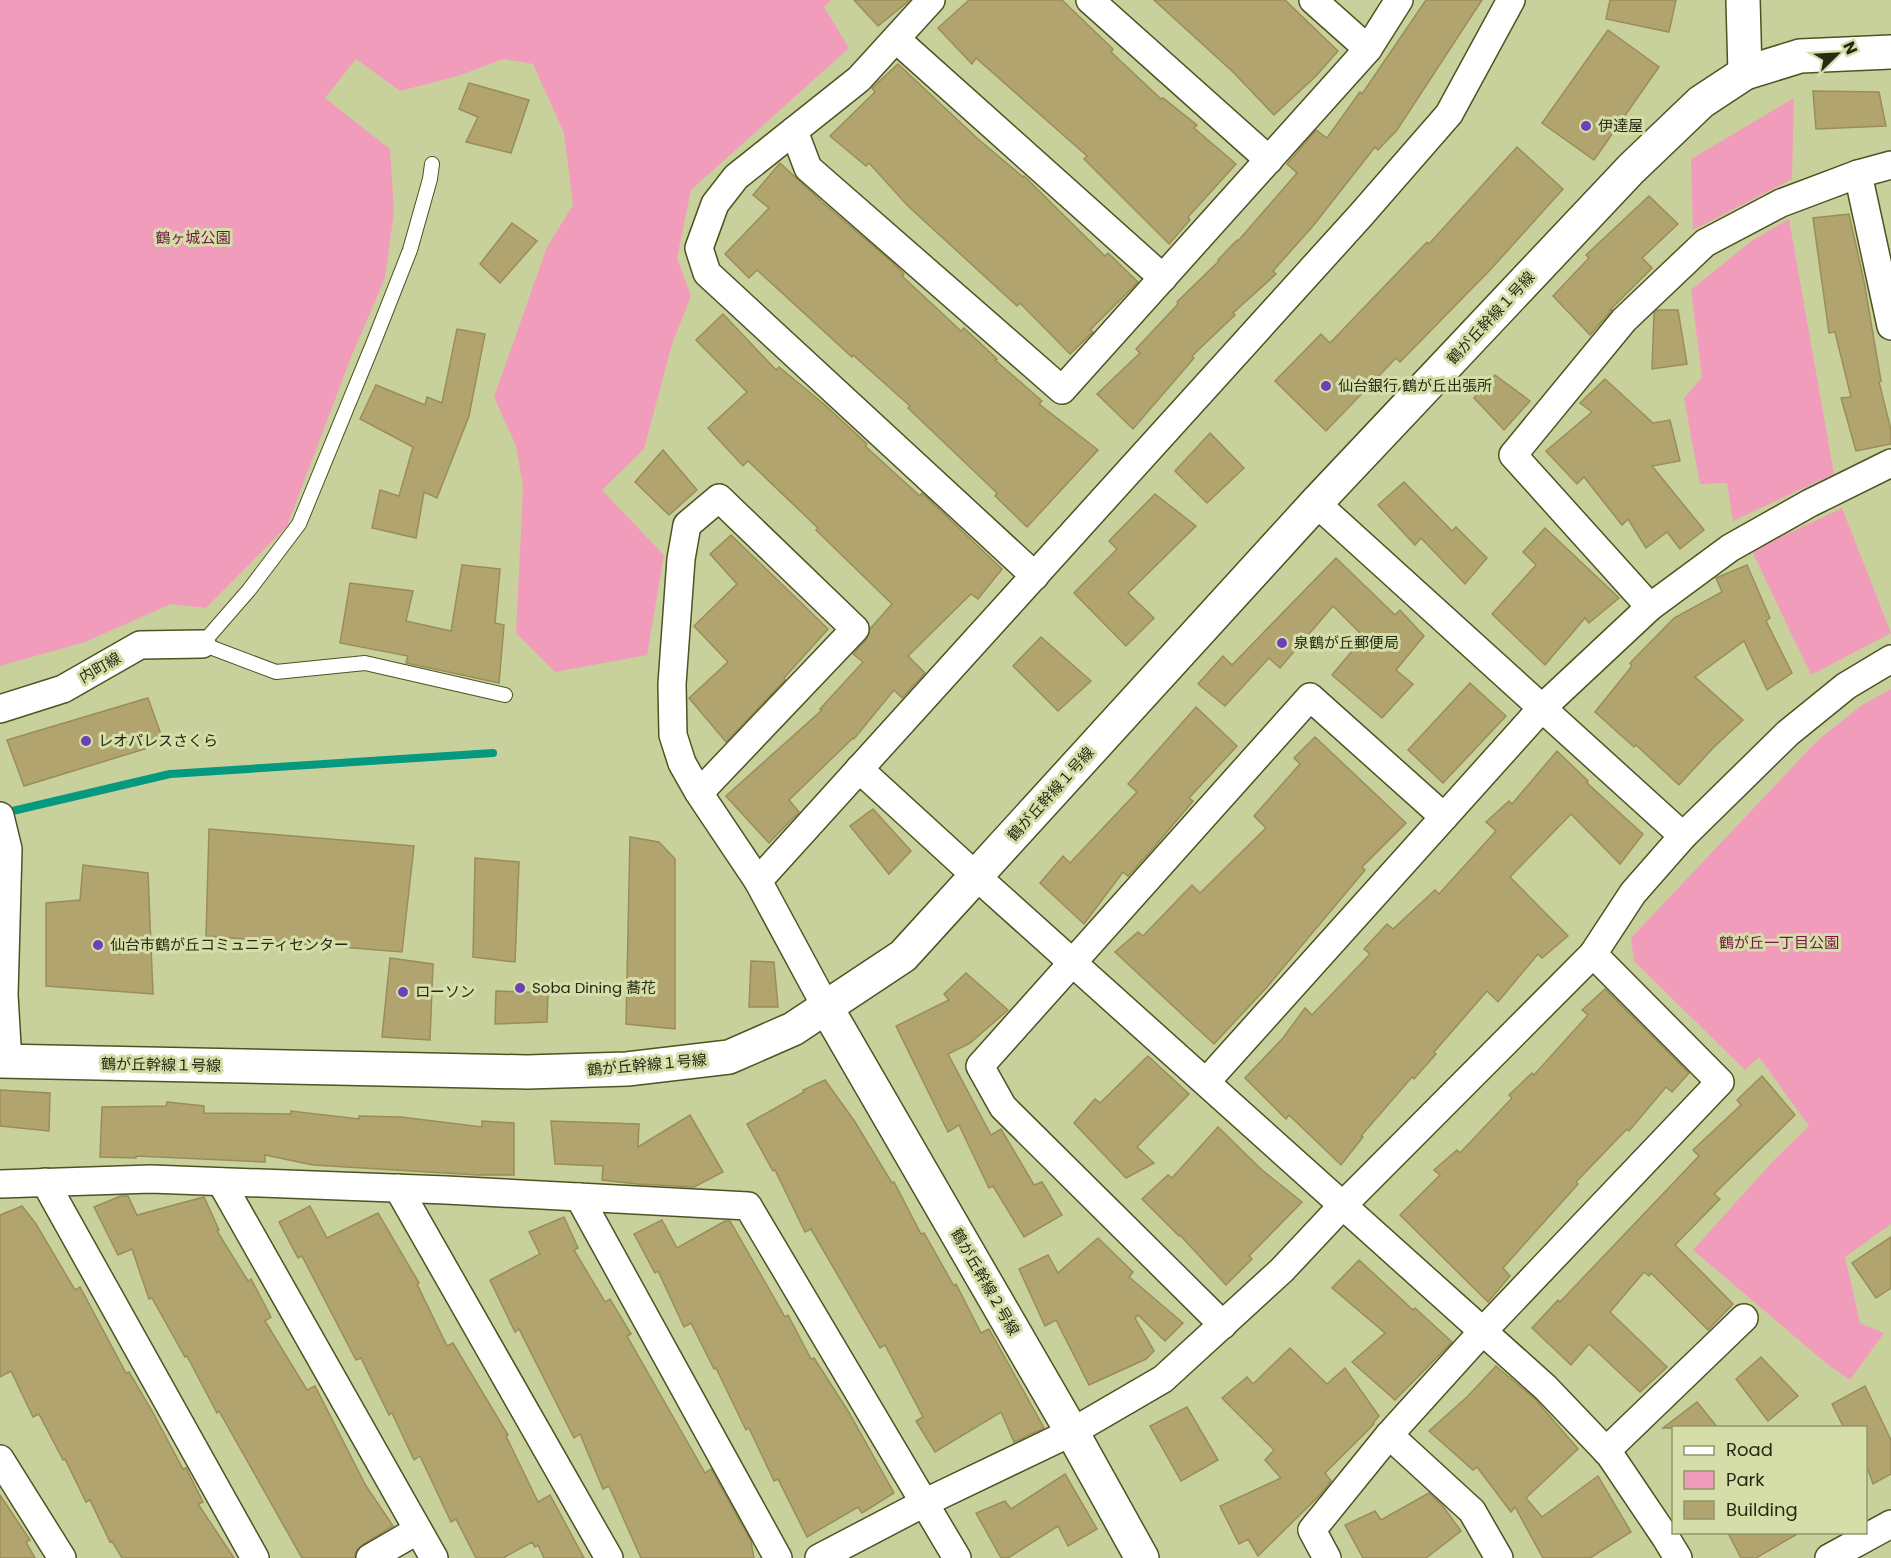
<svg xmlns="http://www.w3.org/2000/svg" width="1891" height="1558" viewBox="0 0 1891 1558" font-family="Poppins,'Noto Sans JP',sans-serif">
<rect width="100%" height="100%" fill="#c8d19b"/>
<g fill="#f29cbc">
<path d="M0 0H831L824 7 849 48 691 190 677 258 691 296 672 344 644 449 602 490 664 555 647 655 555 672 516 633 523 487 516 446 494 397 547 247 573 205 564 133 533 64 503 59 458 76 400 91 356 59 325 98 390 149 394 211 385 278 352 355 287 526 206 608 171 604 85 642 0 666Z"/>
<path d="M1794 98 1792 179 1693 230 1691 159Z"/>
<path d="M1789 219 1834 474 1733 521 1727 483 1700 484 1684 398 1702 377 1691 290 1750 242Z"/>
<path d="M1842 508 1891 633 1811 675 1752 551Z"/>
<path d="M1891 689V1224L1845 1257 1860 1323 1884 1333 1850 1380 1827 1364 1693 1250 1773 1161 1809 1126 1759 1057 1745 1070 1634 961 1631 938 1817 741 1862 705Z"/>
</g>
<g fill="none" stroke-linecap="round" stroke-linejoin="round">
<path stroke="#059980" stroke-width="8" d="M4 813 170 774 493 753"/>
</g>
<g fill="#b2a46f" stroke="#9a8d58" stroke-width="1.5">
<path d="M854 0H910L878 26Z"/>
<path d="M969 0H1062L1113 49 1111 52 1161 99 1163 98 1197 125 1194 128 1236 164 1188 217 1190 220 1169 244 1084 159 1087 156 976 58 972 64 938 28Z"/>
<path d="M1154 0H1285L1338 51 1316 76 1274 115 1233 72Z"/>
<path d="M1426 0H1482L1397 130 1378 150 1375 147 1313 226 1273 271 1276 274 1233 313 1235 315 1192 356 1194 358 1133 429 1097 394 1140 353 1136 349 1178 304 1177 302 1219 261 1218 260 1237 240 1238 241 1297 173 1287 164 1316 130 1327 138 1360 92 1362 94Z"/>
<path d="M1610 0H1676L1669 32 1606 19Z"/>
<path d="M1608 30 1659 67 1594 160 1542 123Z"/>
<path d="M898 64 978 139 1023 177 1024 176 1105 256 1108 253 1138 282 1090 330 1093 332 1070 354 1020 303 1017 306 908 206 869 163 866 166 830 136 875 92 872 88Z"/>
<path d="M469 83 529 100 511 153 466 142 478 117 459 109Z"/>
<path d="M1813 91 1879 92 1886 126 1816 129Z"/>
<path d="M1517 147 1563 189 1491 269 1400 362 1396 358 1326 431 1275 381 1321 334 1330 343 1427 242 1429 244Z"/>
<path d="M780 163 822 202 891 261 904 274 902 276 961 331 964 328 997 359 995 360 1042 401 1039 404 1098 450 1027 527 995 496 997 493 908 408 910 406 853 355 852 357 757 270 749 278 725 254 769 208 753 195Z"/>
<path d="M1649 196 1678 224 1642 258 1652 268 1610 310H1612L1590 335 1553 296 1589 258 1586 255Z"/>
<path d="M1849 214 1864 281 1881 381 1879 382 1891 430V444L1856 451 1841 398 1851 397 1835 332 1829 333 1813 218Z"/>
<path d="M512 223 537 241 500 283 480 264Z"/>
<path d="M1657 310H1678L1687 364 1652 369 1654 313Z"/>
<path d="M723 314 776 370 779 367 825 405 867 444 865 446 920 496 922 493 1002 569 978 599 971 594 908 656 925 673 902 698 894 690 854 739 853 738 789 800 799 812 769 843 726 796 822 710 820 709 863 662 853 654 866 640 870 629 892 604 816 530 818 528 748 461 743 466 708 428 747 392 696 340Z"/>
<path d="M457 329 485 334 469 416 437 498 424 492 416 538 372 528 380 490 399 496 413 447 360 419 376 385 425 405 427 397 442 403Z"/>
<path d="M1495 375 1530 401 1504 430 1474 398Z"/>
<path d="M1605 379 1653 423 1670 420 1680 461 1652 466 1704 530 1680 549 1667 532 1646 548 1628 519 1622 525 1584 477 1577 484 1546 451 1592 412 1580 403Z"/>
<path d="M1210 433 1244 468 1207 503 1175 471Z"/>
<path d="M663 450 697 490 669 515 635 482Z"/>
<path d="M1404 482 1452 531 1456 527 1487 558 1465 584 1421 538 1415 545 1378 505Z"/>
<path d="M1155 494 1196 526 1128 593 1154 618 1126 646 1074 593 1117 549 1109 541Z"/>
<path d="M1545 528 1619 598 1589 623 1585 618 1545 665 1492 614 1536 565 1523 552Z"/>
<path d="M731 535 828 629 784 678 785 680 726 742 689 698 728 662 694 626 737 584 710 554Z"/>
<path d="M1336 558 1395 615 1400 610 1424 636 1396 670 1413 684 1382 718 1332 675 1364 637 1333 606 1280 668 1269 658 1225 706 1198 684 1223 656 1232 665Z"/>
<path d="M462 565 500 569 495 623 504 625 499 683 406 663 408 656 340 643 350 583 413 591 406 621 451 631Z"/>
<path d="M1747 565 1770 618 1766 621 1792 673 1767 690 1744 641 1695 677 1743 720 1714 747 1679 785 1636 745 1634 747 1595 712 1632 666 1630 663 1674 618 1722 592 1716 578Z"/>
<path d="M1041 637 1091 681 1058 711 1013 666Z"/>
<path d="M1470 683 1506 716 1443 783 1408 750Z"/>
<path d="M148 698 164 743 24 786 7 740Z"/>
<path d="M1196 707 1237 746 1189 798 1193 801 1149 853 1128 876 1123 872 1084 924 1040 883 1063 856 1070 863 1137 792 1128 784Z"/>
<path d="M1315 737 1406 823 1362 867 1365 870 1267 987 1214 1044 1115 952 1138 932 1143 936 1192 885 1200 893 1266 828 1254 816 1300 764 1294 758Z"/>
<path d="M1557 751 1588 781 1587 783 1643 834 1620 864 1571 814 1510 877 1568 936 1542 958 1538 954 1498 1002 1487 991 1434 1052 1436 1054 1414 1079 1412 1077 1361 1136 1363 1137 1341 1165 1289 1115 1286 1119 1245 1078 1283 1038 1305 1008 1312 1015 1370 954 1364 949 1387 924 1393 929 1435 890 1439 894 1496 831 1486 822 1509 801 1512 804Z"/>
<path d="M873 809 911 851 889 874 850 826Z"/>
<path d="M209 829 414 846 402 952 206 936Z"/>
<path d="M630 837 659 842 675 859V1029L626 1024Z"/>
<path d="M475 858 519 862 515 962 473 957Z"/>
<path d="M83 865 148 873 153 994 46 986V903L80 900Z"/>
<path d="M390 958 433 964 430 1040 382 1037Z"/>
<path d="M751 961 774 962 778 1007H749Z"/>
<path d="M966 973 1008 1010 970 1043 948 1054 991 1135 1001 1129 1034 1185 1042 1182 1062 1215 1024 1237 993 1186 989 1188 959 1125 948 1132 896 1026 949 1000 944 994Z"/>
<path d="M1605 989 1689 1073 1672 1092 1666 1087 1629 1131 1627 1129 1576 1182 1578 1184 1503 1268 1510 1276 1488 1302 1400 1215 1440 1175 1434 1170 1457 1150 1460 1153 1512 1098 1509 1095 1532 1073 1534 1075 1588 1015 1582 1010Z"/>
<path d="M496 991 548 993 547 1022 495 1024Z"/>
<path d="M1148 1056 1189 1094 1137 1147 1154 1163 1126 1178 1074 1123 1095 1099 1100 1103Z"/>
<path d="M1762 1076 1795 1115 1714 1194 1720 1199 1675 1245 1733 1304 1708 1330 1651 1273 1649 1276 1644 1272 1610 1312 1667 1367 1640 1392 1589 1344 1571 1365 1532 1328 1558 1300 1560 1302 1699 1156 1693 1150 1741 1105 1737 1100Z"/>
<path d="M825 1080 855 1122 892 1183 894 1182 921 1234 924 1233 954 1286 956 1284 981 1333 989 1329 1044 1428 1014 1442 1001 1412 935 1452 916 1421 923 1417 885 1345 880 1348 811 1229 805 1232 775 1170 773 1171 747 1124 804 1092 803 1090Z"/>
<path d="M0 1090 50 1093 49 1131 0 1126Z"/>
<path d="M167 1102 204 1106V1113L291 1114V1111L359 1119V1116L401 1117 482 1127V1121L514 1123V1175H478L313 1165 265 1155V1162L136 1156V1158L100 1157 102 1107 166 1106Z"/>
<path d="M690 1115 723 1172 694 1187 637 1184 602 1180 603 1166 555 1164 551 1121 639 1124 638 1147Z"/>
<path d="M1218 1127 1262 1170 1302 1202 1249 1256 1252 1259 1226 1285 1180 1235 1179 1236 1142 1199 1168 1175 1172 1178Z"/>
<path d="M121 1196H128L137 1215 204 1197 219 1230 217 1231 248 1281 251 1279 271 1317 265 1321 307 1390 315 1386 366 1486 393 1526 362 1545 356 1551 354 1558H302L219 1411 217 1413 187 1356 185 1357 152 1298 149 1299 132 1249 118 1255 94 1207Z"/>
<path d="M22 1206 36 1224 75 1290 80 1287 126 1373 129 1372 152 1411 183 1469 186 1468 203 1502 198 1504 234 1558H122L112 1541 110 1542 90 1500 86 1502 65 1459 63 1460 39 1414 33 1417 11 1371 0 1377V1215Z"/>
<path d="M310 1206 327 1238 378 1213 419 1283 417 1284 447 1346 453 1343 508 1435 506 1436 538 1502 550 1495 584 1558H544L538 1545 535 1547 532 1542 503 1558H476L456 1519 451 1522 420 1456 414 1460 392 1413 389 1415 361 1358 356 1360 302 1256 298 1258 279 1222Z"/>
<path d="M564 1217 578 1248 574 1250 605 1302 610 1299 631 1334 627 1336 705 1473 711 1469 751 1541 754 1558H641L609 1486 603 1489 580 1434 574 1438 519 1329 515 1332 490 1280 540 1254 529 1232Z"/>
<path d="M662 1220 677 1248 725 1221H730L785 1317 788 1315 811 1359 814 1358 848 1411 894 1493 862 1513 858 1507 807 1537 778 1479 774 1481 749 1428 746 1430 716 1368 714 1369 691 1323 684 1327 658 1271 655 1273 634 1234Z"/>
<path d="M1891 1237V1288L1876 1298 1852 1263Z"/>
<path d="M1098 1238 1133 1272 1129 1277 1183 1323 1165 1341 1138 1315 1135 1318 1154 1351 1146 1359 1089 1385 1056 1320 1045 1326 1019 1269 1048 1255 1058 1273Z"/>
<path d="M1359 1260 1413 1310 1415 1308 1452 1342 1395 1400 1352 1362 1385 1333 1332 1288Z"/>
<path d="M1290 1348 1327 1384 1345 1368 1379 1416 1373 1423 1374 1424 1325 1473 1331 1481 1321 1494 1258 1556 1248 1539 1239 1544 1220 1506 1281 1478 1265 1460 1274 1450 1222 1398 1247 1377 1253 1384Z"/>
<path d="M1761 1357 1798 1396 1768 1421 1736 1379Z"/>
<path d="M1496 1366 1535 1399 1578 1449 1526 1498 1542 1517 1598 1476 1631 1532 1590 1558H1543L1515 1507 1511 1512 1477 1467 1473 1470 1429 1431 1468 1396Z"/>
<path d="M1865 1386 1891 1440V1474L1873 1484 1866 1464V1428H1844L1832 1404Z"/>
<path d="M1697 1402 1718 1428H1663Z"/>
<path d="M1187 1407 1218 1460 1181 1481 1150 1426Z"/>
<path d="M1065 1474 1097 1529 1068 1546 1058 1526 1008 1558H1001L976 1513 1005 1501 1011 1509Z"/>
<path d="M1429 1493 1442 1505 1461 1531 1426 1558H1363L1345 1525 1375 1511 1381 1520Z"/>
<path d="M0 1495 30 1540 26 1542 35 1558H0Z"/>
<path d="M1728 1533H1799L1756 1558H1741Z"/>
</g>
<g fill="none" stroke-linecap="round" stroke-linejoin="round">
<g stroke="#4d5321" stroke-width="16">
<path id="service" d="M432 164 430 179 410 250 373 344 299 524 249 590 202 644 276 672 365 663 505 695"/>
</g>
<g stroke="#4d5321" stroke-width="30">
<g id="minor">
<path d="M931 0 859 79 736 177 715 204 699 248 707 273 1035 576"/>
<path d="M1090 0 1269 160"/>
<path d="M1313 0 1368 49"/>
<path d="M896 39 1163 278"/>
<path d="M794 131 808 168 1062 390 1368 49 1399 0"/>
<path d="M1858 174 1891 326"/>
<path d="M1316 503 1683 836"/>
<path d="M1650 607 1730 548 1810 503 1891 463"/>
<path d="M0 709 63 689 140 645 202 644"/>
<path d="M859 769 976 876 1546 1388 1610 1455 1666 1538 1678 1558"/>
<path d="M699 793 855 629 719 498 687 525 681 559 672 684 673 735 682 763 699 793 758 881 826 1007"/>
<path d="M0 816 8 849 4 995 8 1062"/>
<path d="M758 881 1361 215 1449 114 1511 0"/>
<path d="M1206 1082 1542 708 1650 607 1513 455 1624 320 1705 243 1781 203 1858 174 1891 165"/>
<path d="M45 1182 255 1558"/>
<path d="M221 1182 434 1558"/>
<path d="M0 1184 151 1179 446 1190 748 1206 957 1558"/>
<path d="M398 1188 609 1558"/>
<path d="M579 1197 778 1558"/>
<path d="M1223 1325 1003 1107 980 1066 1310 697 1444 817"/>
<path d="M1389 1435 1483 1331 1720 1082 1593 954"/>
<path d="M1606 1451 1744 1318"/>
<path d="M0 1459 62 1558"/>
<path d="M370 1558 418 1530"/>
<path d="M819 1558 926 1502 1072 1432 1163 1379 1282 1270 1343 1205 1593 954 1633 893 1683 836 1788 733 1846 686 1891 659"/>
<path d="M1327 1558 1312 1530 1389 1435 1472 1511 1499 1558"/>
<path d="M1829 1558 1891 1524"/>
</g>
</g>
<g stroke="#4d5321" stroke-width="36">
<g id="tertiary">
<path d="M1743 0 1745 73"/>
<path d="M826 1007 1072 1432 1142 1558"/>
<path d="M0 1061 527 1072 627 1069 729 1057 793 1029 903 956 1316 503 1631 169 1701 102 1745 73 1800 56 1891 52"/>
</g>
</g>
<use href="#service" stroke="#fff" stroke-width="14"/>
<use href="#minor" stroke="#fff" stroke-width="27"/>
<use href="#tertiary" stroke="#fff" stroke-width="33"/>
</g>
<g fill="#6c40b8" stroke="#d5dea8" stroke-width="2">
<circle cx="1586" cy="126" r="6"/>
<circle cx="1326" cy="386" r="6"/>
<circle cx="1282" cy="643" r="6"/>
<circle cx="86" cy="741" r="6"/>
<circle cx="98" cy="945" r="6"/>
<circle cx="520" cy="988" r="6"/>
<circle cx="403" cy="992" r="6"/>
</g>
<g text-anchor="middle" stroke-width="6" stroke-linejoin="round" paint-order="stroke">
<g font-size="15" fill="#262a14" stroke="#d5dea8" text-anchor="start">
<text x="1598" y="131">伊達屋</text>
<text x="1338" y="391">仙台銀行 鶴が丘出張所</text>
<text x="1294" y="648">泉鶴が丘郵便局</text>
<text x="98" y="746">レオパレスさくら</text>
<text x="110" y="950">仙台市鶴が丘コミュニティセンター</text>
<text x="532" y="993">Soba Dining 蕎花</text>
<text x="415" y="997">ローソン</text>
</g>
<g font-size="15" fill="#751344" stroke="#d5dea8">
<text x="193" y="243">鶴ヶ城公園</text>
<text x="1779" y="948">鶴が丘一丁目公園</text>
</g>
<g font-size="15" fill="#262a14" stroke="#d5dea8">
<text transform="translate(1491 318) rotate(-47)" y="5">鶴が丘幹線１号線</text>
<text transform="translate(100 668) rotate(-30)" y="5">内町線</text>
<text transform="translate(1051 794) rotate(-48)" y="5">鶴が丘幹線１号線</text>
<text transform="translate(161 1065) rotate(1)" y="5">鶴が丘幹線１号線</text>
<text transform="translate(647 1065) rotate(-5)" y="5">鶴が丘幹線１号線</text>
<text transform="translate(985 1282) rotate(60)" y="5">鶴が丘幹線２号線</text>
</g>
</g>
<rect x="1672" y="1426" width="195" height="108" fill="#d5dea8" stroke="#8f966d" stroke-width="1.5"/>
<rect x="1684" y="1446" width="30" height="9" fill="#ffffff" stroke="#8f966d" stroke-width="1.5"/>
<text x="1726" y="1456" font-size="18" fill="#262a14">Road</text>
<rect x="1684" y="1471" width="30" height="18" fill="#f29cbc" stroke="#8f966d" stroke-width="1.5"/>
<text x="1726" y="1486" font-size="18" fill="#262a14">Park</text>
<rect x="1684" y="1501" width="30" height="18" fill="#b2a46f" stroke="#8f966d" stroke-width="1.5"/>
<text x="1726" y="1516" font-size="18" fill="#262a14">Building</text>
<g transform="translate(1837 54) rotate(66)" stroke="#d5dea8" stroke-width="4.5" paint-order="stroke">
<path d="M0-4.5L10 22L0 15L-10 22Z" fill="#262a14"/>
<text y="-9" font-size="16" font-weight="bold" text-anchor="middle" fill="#262a14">N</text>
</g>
</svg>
